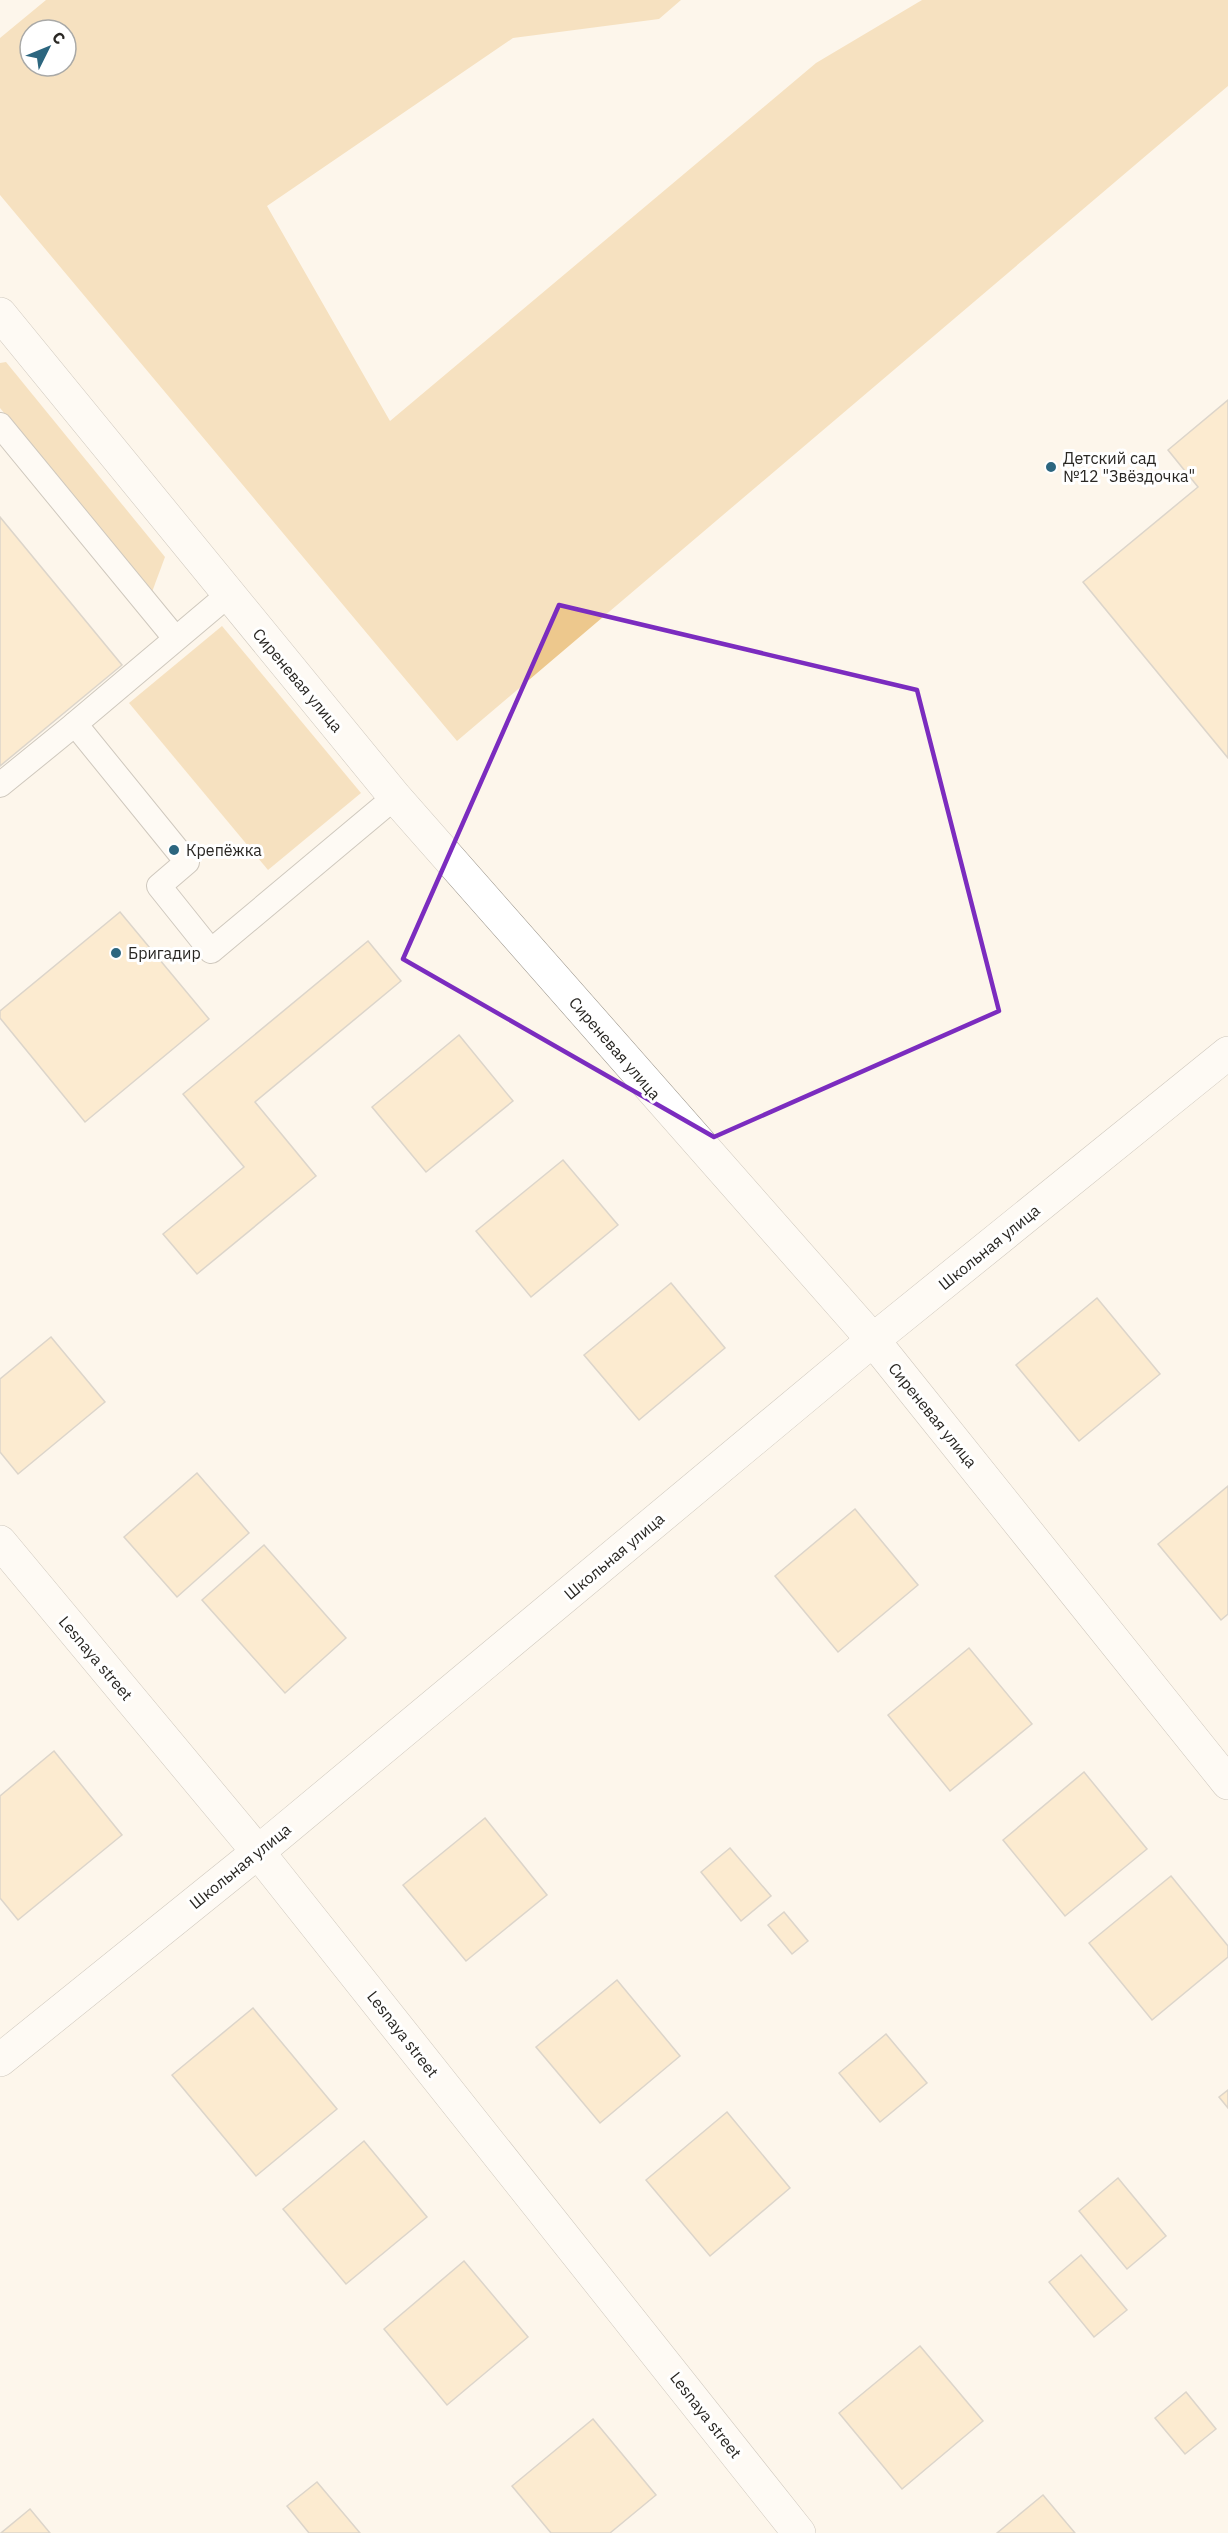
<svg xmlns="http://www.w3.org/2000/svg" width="1228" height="2533" viewBox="0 0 1228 2533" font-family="'IBM Plex Sans',sans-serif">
<rect width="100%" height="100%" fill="#fdf6eb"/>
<g fill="#edc88d" fill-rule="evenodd">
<path d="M46 0H681L659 19 513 38 267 206 390 421 816 63 922 0H1228V86L457 741 0 195V38ZM30 30H66V66H30Z"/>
<path d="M6 362 165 557 152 592 0 408V363Z"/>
<path d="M222 626 361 793 268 870 129 703Z"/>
</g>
<g fill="#faddaf" stroke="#b4ada3" stroke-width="1.5">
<path d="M1228 400V758L1083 582 1198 487 1168 450Z"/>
<path d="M0 517 122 665 0 766Z"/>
<path d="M120 912 209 1019 85 1122 0 1018V1011Z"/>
<path d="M368 941 401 981 255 1102 316 1176 197 1274 163 1234 244 1167 183 1094Z"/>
<path d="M459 1035 513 1101 426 1172 372 1107Z"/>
<path d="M563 1160 618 1225 531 1297 476 1231Z"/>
<path d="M671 1283 725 1348 639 1420 584 1355Z"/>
<path d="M1097 1298 1160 1374 1079 1441 1016 1365Z"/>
<path d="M51 1337 105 1402 18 1474 0 1452V1379Z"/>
<path d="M197 1473 249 1533 177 1597 124 1537Z"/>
<path d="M1228 1486V1614L1221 1620 1158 1544Z"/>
<path d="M855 1509 918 1585 838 1652 775 1576Z"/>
<path d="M264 1545 346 1638 285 1693 202 1600Z"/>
<path d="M969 1648 1032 1724 950 1791 888 1715Z"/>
<path d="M54 1751 122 1835 18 1920 0 1898V1796Z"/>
<path d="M1084 1772 1147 1849 1065 1916 1003 1840Z"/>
<path d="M485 1818 547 1895 466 1961 403 1885Z"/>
<path d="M730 1848 771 1896 741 1921 701 1872Z"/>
<path d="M1171 1876 1228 1946V1957L1152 2020 1089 1943Z"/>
<path d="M784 1912 808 1941 792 1954 768 1925Z"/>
<path d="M617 1980 680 2056 600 2123 536 2047Z"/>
<path d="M253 2008 337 2109 256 2176 172 2075Z"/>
<path d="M886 2034 927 2083 880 2122 839 2073Z"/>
<path d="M1228 2090V2108L1219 2097Z"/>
<path d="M727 2112 790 2188 710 2256 646 2180Z"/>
<path d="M364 2141 427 2217 346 2284 283 2209Z"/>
<path d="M1118 2178 1166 2236 1127 2269 1079 2211Z"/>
<path d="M1081 2255 1127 2310 1094 2337 1049 2282Z"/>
<path d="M464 2261 528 2337 447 2405 384 2329Z"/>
<path d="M920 2346 983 2421 902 2489 839 2413Z"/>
<path d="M1186 2392 1216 2429 1185 2454 1155 2418Z"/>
<path d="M593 2419 656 2495 610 2533H551L512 2486Z"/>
<path d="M317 2482 360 2533H309L287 2506Z"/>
<path d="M1043 2495 1075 2533H997Z"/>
<path d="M30 2509 50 2533H1Z"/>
</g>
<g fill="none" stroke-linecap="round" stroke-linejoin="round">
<g stroke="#979187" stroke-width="26">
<g id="service">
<path d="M0 425 175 638"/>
<path d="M228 595 75 724 187 862 159 886 211 951 395 797"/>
<path d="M0 785 75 724"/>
</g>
</g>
<g stroke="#979187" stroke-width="34">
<g id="minor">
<path d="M0 314 395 797 873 1340 1228 1783"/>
<path d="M0 1542 258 1852 799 2533"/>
<path d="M0 2060 258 1852 873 1340 1228 1053"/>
</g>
</g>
<use href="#service" stroke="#fff" stroke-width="24"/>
<use href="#minor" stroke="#fff" stroke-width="33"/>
</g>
<path d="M0 0H1228V2533H0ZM559 605 917 690 999 1011 714 1137 403 959Z" fill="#fdf6eb" fill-opacity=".55" fill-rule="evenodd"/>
<path fill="none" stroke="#7b2cbf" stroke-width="4.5" stroke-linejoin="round" d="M559 605 917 690 999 1011 714 1137 403 959Z"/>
<g fill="#2c667f" stroke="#fff" stroke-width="2">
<circle cx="1051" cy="467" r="6"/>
<circle cx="174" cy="850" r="6"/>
<circle cx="116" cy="953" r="6"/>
</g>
<g text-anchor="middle" stroke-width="6" stroke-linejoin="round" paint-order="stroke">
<g font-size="16" fill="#292723" stroke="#fff" text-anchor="start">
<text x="1063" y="464">Детский сад<tspan x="1063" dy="18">№12 "Звёздочка"</tspan></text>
<text x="186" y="856">Крепёжка</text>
<text x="128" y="959">Бригадир</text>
</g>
<g font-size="16" fill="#292723" stroke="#fff">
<text transform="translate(298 680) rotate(50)" y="6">Сиреневая улица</text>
<text transform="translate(615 1048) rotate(49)" y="6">Сиреневая улица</text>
<text transform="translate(989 1247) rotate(-39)" y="6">Школьная улица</text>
<text transform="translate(933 1415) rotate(51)" y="6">Сиреневая улица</text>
<text transform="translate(614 1556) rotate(-40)" y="6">Школьная улица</text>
<text transform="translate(96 1658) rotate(50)" y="6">Lesnaya street</text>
<text transform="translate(240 1866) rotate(-39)" y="6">Школьная улица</text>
<text transform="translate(403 2034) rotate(52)" y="6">Lesnaya street</text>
<text transform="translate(706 2415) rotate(52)" y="6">Lesnaya street</text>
</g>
</g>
<g transform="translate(48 48) rotate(47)"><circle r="28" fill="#ffffff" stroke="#a9a9a7" stroke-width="1.5"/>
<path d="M0-4.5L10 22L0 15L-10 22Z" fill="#2c667f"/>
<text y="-9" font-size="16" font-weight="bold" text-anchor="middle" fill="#292723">С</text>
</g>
</svg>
